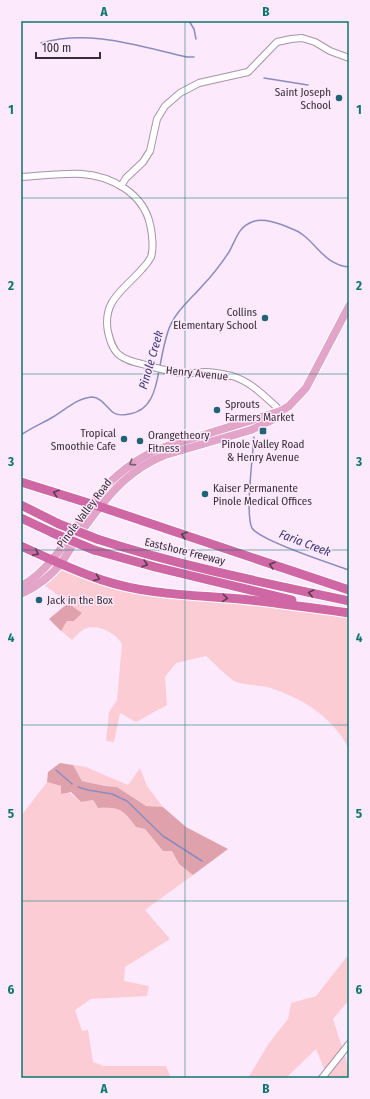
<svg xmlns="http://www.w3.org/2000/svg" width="370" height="1099" viewBox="0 0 370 1099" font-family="'Fira Sans Condensed',sans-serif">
<rect width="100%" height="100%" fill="#fce9fc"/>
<g fill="#fcccd4">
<path d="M61 563 133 588 349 613V749C333 717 301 697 267 687 258 685 242 685 234 681 224 674 215 664 206 656L176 663 165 677 167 705 136 722 120 713 114 742 106 741 109 712 117 700 122 644C115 633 100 625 87 628 82 629 76 636 72 640L61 631 67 621 82 613 40 582Z"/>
<path d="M73 765 86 767 128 785 140 768 147 786 163 807 146 806 117 787 105 786 82 781Z"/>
<path d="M47 782 61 786 81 802 93 800 98 808C121 807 123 810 136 827L145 829 163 851H172L179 864 193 875 145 910 170 939 125 967 124 981 149 986 147 996 91 999 75 1010 82 1031 88 1030 93 1062 104 1066H166L171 1078H21V816Z"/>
<path d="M349 954V1000L333 1019 349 1069V1078H328L316 1049 286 1078H248L269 1043 288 1019 291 1003 316 996Z"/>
</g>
<g fill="#dfa2ad">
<path d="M68 603 82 613 74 621H67L61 631 49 619Z"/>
<path d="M60 763 73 765 82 781 105 786 117 787 146 806 163 807 186 827 228 849 193 875 179 864 172 851H163L145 829 136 827C123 810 121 807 98 808L93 800 81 802 71 792 61 794V786L47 782 48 772Z"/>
</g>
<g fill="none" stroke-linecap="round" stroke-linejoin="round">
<g stroke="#8b8cbe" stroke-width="1.5">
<path d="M189 21 194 29 196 39"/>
<path d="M41 43C90 29 138 46 187 57H194"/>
<path d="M264 78 308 85"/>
<path d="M160 366C162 355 166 332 172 322 179 308 193 297 203 285 213 275 221 264 229 252 236 240 238 227 252 222 263 217 280 224 290 228 315 236 321 265 349 267"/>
<path d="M21 435C31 428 43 423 53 417 65 410 77 398 92 397 101 397 107 408 114 413 118 416 124 415 129 414 151 411 156 389 159 370"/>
<path d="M254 437C253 454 245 515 252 528 260 541 332 564 349 570"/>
<path d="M56 770 72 784"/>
<path d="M78 787 88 790 112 794 127 801 163 836 202 861"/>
</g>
<g stroke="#a892a9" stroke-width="8">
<g id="minor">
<path d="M21 177C41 176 62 173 82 174 111 176 143 193 150 224 152 232 154 249 151 257 149 261 145 266 142 269 124 290 102 300 108 332 110 340 112 348 118 354 125 360 133 362 142 364 156 368 169 372 184 373 191 374 198 372 205 372 214 372 223 374 232 376 252 382 266 398 281 411"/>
<path d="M121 186 126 178 143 162 150 151 157 119 165 106 180 93 199 83 248 72 277 42 291 39 302 38 315 42 330 51 349 58"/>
<path d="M322 1078 349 1044"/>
</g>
</g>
<g stroke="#fff" stroke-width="10">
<g id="major">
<path d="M21 586C53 570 78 522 100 493 116 474 135 460 158 449L281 411"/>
<path d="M21 594C36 587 52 575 62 562 71 548 79 534 89 521 111 492 130 469 165 455L251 430 272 420 281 411 289 406 306 388 349 306"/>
</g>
</g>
<g stroke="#fff" stroke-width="11">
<g id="highway">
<path d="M21 482 101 507 349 590"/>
<path d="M21 505 59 524"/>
<path d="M21 518 53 533"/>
<path d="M97 539C180 566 265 583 349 601"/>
<path d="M21 546C47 558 75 571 102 580 147 595 194 595 240 599 277 603 313 608 349 613"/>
<path d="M94 550 155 567 292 600"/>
</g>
</g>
<use href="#minor" stroke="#fff" stroke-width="6"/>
<use href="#major" stroke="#e2a4c8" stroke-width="8"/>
<use href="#highway" stroke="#cf67a4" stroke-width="9"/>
<g stroke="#fff" stroke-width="11" stroke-linecap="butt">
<g id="highway-bridge">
<path d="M59 524 97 539"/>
<path d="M53 533 94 550"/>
</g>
</g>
<use href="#highway-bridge" stroke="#cf67a4" stroke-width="9"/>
</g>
<defs><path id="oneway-chevron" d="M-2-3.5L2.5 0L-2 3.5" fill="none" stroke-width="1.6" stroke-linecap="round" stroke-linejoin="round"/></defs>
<use stroke="#7b5d71" href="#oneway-chevron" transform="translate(132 463) rotate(147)"/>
<g stroke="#5c3c52">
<use href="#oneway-chevron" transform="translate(56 493) rotate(-162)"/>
<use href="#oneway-chevron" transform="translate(184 535) rotate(-162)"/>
<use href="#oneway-chevron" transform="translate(36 553) rotate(25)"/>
<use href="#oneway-chevron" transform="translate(145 564) rotate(16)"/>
<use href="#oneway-chevron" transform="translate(272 565) rotate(-162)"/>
<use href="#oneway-chevron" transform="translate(97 578) rotate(21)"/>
<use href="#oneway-chevron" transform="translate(311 593) rotate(-167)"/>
<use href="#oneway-chevron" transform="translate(225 598) rotate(5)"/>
</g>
<path fill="none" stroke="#0f766e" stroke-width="1" stroke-opacity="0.55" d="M185 21V1078M21 198H349M21 374H349M21 550H349M21 725H349M21 901H349"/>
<g fill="#206276" stroke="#fce9fc" stroke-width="1.5">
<circle cx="339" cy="98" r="4"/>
<circle cx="265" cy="318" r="4"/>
<circle cx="217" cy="410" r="4"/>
<rect x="259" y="427" width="8" height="8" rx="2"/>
<circle cx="124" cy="439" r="4"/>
<circle cx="140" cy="441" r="4"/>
<circle cx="205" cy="494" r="4"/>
<circle cx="39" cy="600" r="4"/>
</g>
<g text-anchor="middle" stroke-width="3" stroke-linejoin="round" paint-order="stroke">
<g font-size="11" fill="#362d37" stroke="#fce9fc" text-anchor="start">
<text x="331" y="96" text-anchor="end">Saint Joseph<tspan x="331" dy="13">School</tspan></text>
<text x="257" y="316" text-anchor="end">Collins<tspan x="257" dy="13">Elementary School</tspan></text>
<text x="225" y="408">Sprouts<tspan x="225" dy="13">Farmers Market</tspan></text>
<text x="116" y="437" text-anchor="end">Tropical<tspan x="116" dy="13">Smoothie Cafe</tspan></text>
<text x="148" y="439">Orangetheory<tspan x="148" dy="13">Fitness</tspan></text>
<text x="263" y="448" text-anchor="middle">Pinole Valley Road<tspan x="263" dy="13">&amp; Henry Avenue</tspan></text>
<text x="213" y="492">Kaiser Permanente<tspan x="213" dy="13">Pinole Medical Offices</tspan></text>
<text x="47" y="604">Jack in the Box</text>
</g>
<g font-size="11" fill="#362d37" stroke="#fce9fc">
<text transform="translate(197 373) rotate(6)" y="4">Henry Avenue</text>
<text transform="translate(84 513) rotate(-53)" y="4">Pinole Valley Road</text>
<text transform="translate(185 551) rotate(14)" y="4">Eastshore Freeway</text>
</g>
<g font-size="12" font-style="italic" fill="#3c3776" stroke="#fce9fc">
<text transform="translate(151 360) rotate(-74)" y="4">Pinole Creek</text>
<text transform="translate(305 543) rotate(21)" y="4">Faria Creek</text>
</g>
</g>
<rect width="370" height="1099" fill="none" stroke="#fce9fc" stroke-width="44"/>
<path d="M36 52v6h64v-6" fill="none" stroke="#362d37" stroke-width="2"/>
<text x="42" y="52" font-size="12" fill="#362d37" stroke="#fce9fc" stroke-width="3" paint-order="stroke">100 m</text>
<rect x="22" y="22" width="326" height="1055" fill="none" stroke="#0f766e" stroke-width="1.5"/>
<g font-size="13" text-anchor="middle" font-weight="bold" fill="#0f766e">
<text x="104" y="16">A</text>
<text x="266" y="16">B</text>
<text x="11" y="114">1</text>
<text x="359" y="114">1</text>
<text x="11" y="290">2</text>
<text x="359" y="290">2</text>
<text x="11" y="466">3</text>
<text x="359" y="466">3</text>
<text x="11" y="642">4</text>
<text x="359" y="642">4</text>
<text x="11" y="818">5</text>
<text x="359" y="818">5</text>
<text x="11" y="994">6</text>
<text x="359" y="994">6</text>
<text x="104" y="1093">A</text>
<text x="266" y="1093">B</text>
</g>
</svg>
